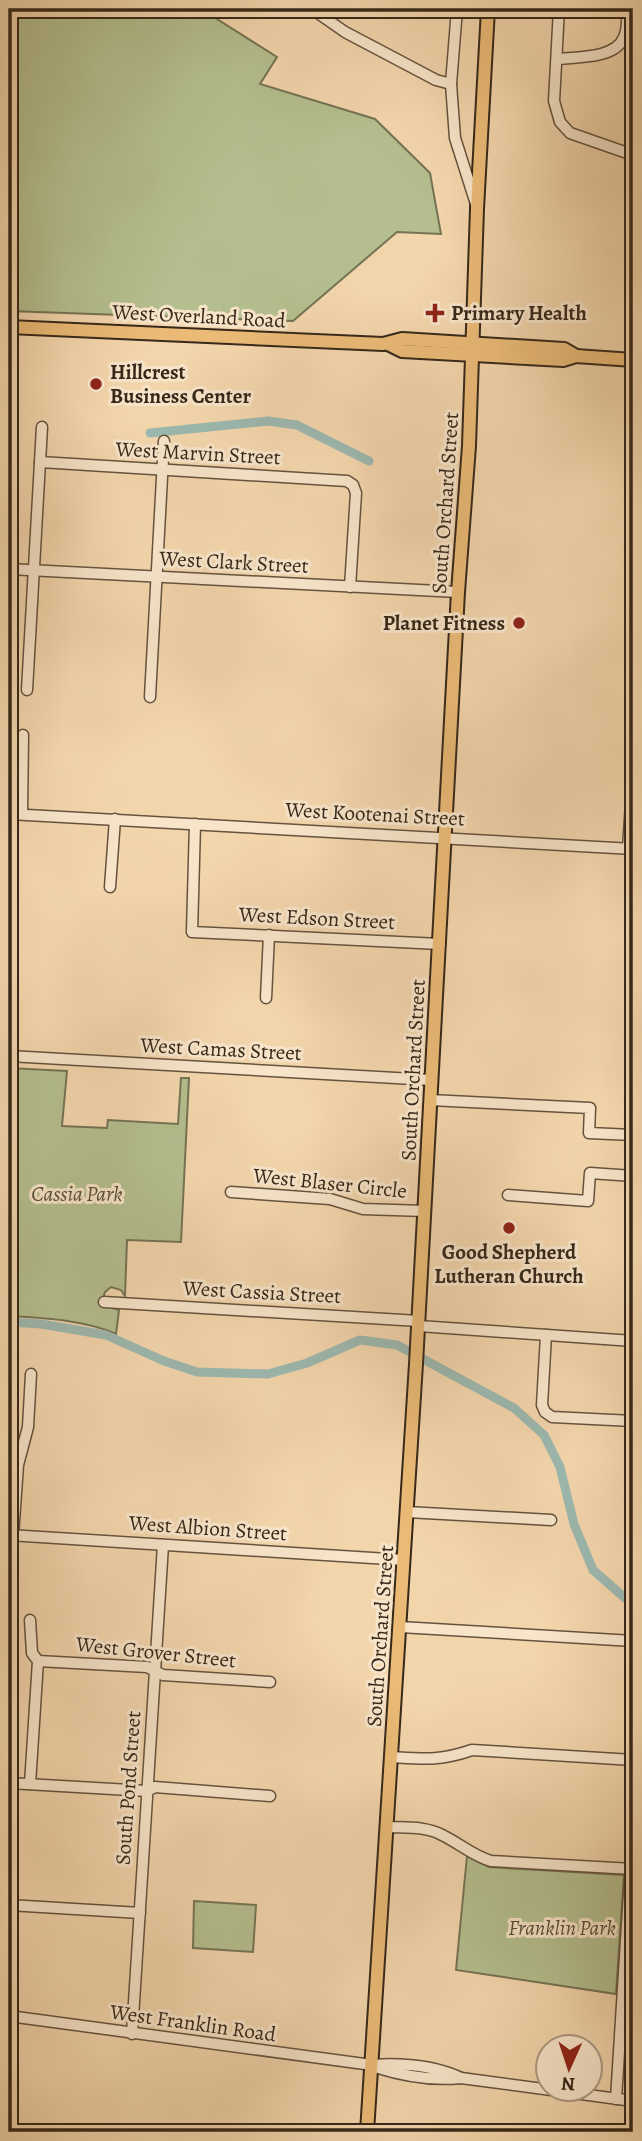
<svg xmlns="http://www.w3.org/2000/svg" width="642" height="2141" viewBox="0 0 642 2141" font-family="Alegreya,serif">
<rect width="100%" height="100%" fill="#f3d5ac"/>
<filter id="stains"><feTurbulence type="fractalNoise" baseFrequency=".00286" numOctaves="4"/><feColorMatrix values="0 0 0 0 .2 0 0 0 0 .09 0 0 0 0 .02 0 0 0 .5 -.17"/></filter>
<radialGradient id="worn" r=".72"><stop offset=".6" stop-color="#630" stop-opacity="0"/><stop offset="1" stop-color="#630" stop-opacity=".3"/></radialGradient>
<g fill="#b4be8e" stroke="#757354" stroke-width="2">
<path d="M9 9H201L277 57 260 84 375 119 430 173 441 234 397 232 293 321 9 311Z"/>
<path d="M9 1068 67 1071 62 1126 107 1128 108 1120 178 1124 181 1078H189L181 1242 127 1240 125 1296 121 1290 111 1287 105 1292 103 1298 108 1307 119 1310 116 1334C87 1320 41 1318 9 1316Z"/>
<path d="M467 1856 489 1867 624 1875 616 1994 456 1970Z"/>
<path d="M194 1901 256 1905 253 1952 193 1948Z"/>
</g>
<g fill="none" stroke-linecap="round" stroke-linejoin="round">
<g stroke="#9cb8af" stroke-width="9">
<path d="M150 433 268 421 297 425 369 461"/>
<path d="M9 1322 41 1324 106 1335 164 1361 197 1372 268 1374 307 1363 360 1340 397 1345 514 1408 544 1435 560 1467 574 1524 593 1570 633 1605"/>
</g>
<g stroke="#65533e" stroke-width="13">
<g id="minor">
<path d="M312 9 345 32 436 80 451 84"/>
<path d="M457 9 451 84 455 138 476 204"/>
<path d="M559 9 554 101 560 122 570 133 633 155"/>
<path d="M557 59C576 57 616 59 624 37 628 29 627 18 627 9"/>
<path d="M40 462 347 481 353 485 356 493 350 587"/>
<path d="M9 569 458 592"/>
<path d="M27 690 42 427"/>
<path d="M150 697 164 441"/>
<path d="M9 814 633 849"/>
<path d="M22 814 23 735"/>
<path d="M195 824 192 932 440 944"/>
<path d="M628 848 633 773"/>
<path d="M110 887 115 819"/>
<path d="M266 998 269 935"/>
<path d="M9 1056 431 1080"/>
<path d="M430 1100 590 1108 589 1133 633 1135"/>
<path d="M231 1192 330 1199 363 1209 425 1211"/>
<path d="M508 1195 588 1201 590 1173 633 1176"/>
<path d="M104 1302 419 1321"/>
<path d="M419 1326 633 1341"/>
<path d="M546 1335 542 1405 545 1412 552 1417 633 1421"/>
<path d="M407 1512 551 1520"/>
<path d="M9 1535 404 1560"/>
<path d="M13 1536 18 1465 28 1427 31 1374"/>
<path d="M30 1620 32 1653 38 1661 30 1784"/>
<path d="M400 1627 633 1641"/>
<path d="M38 1661 147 1667 163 1675 270 1682"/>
<path d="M392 1757C425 1759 440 1761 472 1750L633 1760"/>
<path d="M9 1783 147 1791 155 1787 270 1796"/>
<path d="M387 1827C405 1828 426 1826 442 1835 459 1843 473 1856 491 1861L633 1869"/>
<path d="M9 1905 140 1913"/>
<path d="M9 2016 372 2065C402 2063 433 2065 461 2078"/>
<path d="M132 2034 163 1545"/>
<path d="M375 2067C403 2076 432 2081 461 2078L633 2101"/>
<path d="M616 2099 633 1830"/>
</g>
</g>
<g stroke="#36281a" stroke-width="16">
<g id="major">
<path d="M9 327 383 344 402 339 564 349 576 356"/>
<path d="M388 344 402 351 563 360 576 356 633 360"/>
<path d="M367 2132 416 1364 458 592 469 446 477 209 488 9"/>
</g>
</g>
<use href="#minor" stroke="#f7e4c9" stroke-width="10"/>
<use href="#major" stroke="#eaba76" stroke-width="12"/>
</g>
<g fill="#8f2418" stroke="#f7e4c9" stroke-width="2.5">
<path d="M431.5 302.5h7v7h7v7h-7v7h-7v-7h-7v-7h7z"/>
<circle cx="96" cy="384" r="7"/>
<circle cx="519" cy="623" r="7"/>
<circle cx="509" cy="1228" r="7"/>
</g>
<g text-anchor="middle" stroke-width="6" stroke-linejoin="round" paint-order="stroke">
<g font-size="21" font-weight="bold" fill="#36281a" stroke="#f7e4c9" text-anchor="start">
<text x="451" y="320">Primary Health</text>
<text x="110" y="379">Hillcrest<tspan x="110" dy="24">Business Center</tspan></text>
<text x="505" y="630" text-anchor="end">Planet Fitness</text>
<text x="509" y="1259" text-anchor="middle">Good Shepherd<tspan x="509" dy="24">Lutheran Church</tspan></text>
</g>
<g font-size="21" fill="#36281a" stroke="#f7e4c9">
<text transform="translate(199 316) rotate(3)" y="7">West Overland Road</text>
<text transform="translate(198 453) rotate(3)" y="7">West Marvin Street</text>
<text transform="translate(445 503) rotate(-86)" y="7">South Orchard Street</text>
<text transform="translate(234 562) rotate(3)" y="7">West Clark Street</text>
<text transform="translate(375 814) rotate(3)" y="7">West Kootenai Street</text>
<text transform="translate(317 918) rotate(3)" y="7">West Edson Street</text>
<text transform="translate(221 1049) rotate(3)" y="7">West Camas Street</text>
<text transform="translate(413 1070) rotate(-87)" y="7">South Orchard Street</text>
<text transform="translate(330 1183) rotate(6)" y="7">West Blaser Circle</text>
<text transform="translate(262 1292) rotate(3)" y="7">West Cassia Street</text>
<text transform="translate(208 1528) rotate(4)" y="7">West Albion Street</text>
<text transform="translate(380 1636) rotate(-86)" y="7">South Orchard Street</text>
<text transform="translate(156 1652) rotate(6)" y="7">West Grover Street</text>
<text transform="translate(128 1788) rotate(-86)" y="7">South Pond Street</text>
<text transform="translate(193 2023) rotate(8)" y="7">West Franklin Road</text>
</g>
<g font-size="21" font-style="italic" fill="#564e37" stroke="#f7e4c9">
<text x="77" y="1201">Cassia Park</text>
<text x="562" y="1935">Franklin Park</text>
</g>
</g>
<rect width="642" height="2141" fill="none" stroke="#f3d5ac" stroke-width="35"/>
<rect x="10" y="10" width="621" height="2120" fill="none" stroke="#36281a" stroke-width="3.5"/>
<rect x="18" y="18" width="607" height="2106" fill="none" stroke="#36281a" stroke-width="2"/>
<g transform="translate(569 2068) rotate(183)"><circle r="33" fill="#f7e4c9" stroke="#aa9983" stroke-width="2"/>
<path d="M0-5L12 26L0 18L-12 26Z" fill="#8f2418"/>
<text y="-10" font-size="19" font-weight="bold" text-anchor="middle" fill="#36281a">N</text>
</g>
<rect width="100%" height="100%" filter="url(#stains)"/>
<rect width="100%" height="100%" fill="url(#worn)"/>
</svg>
